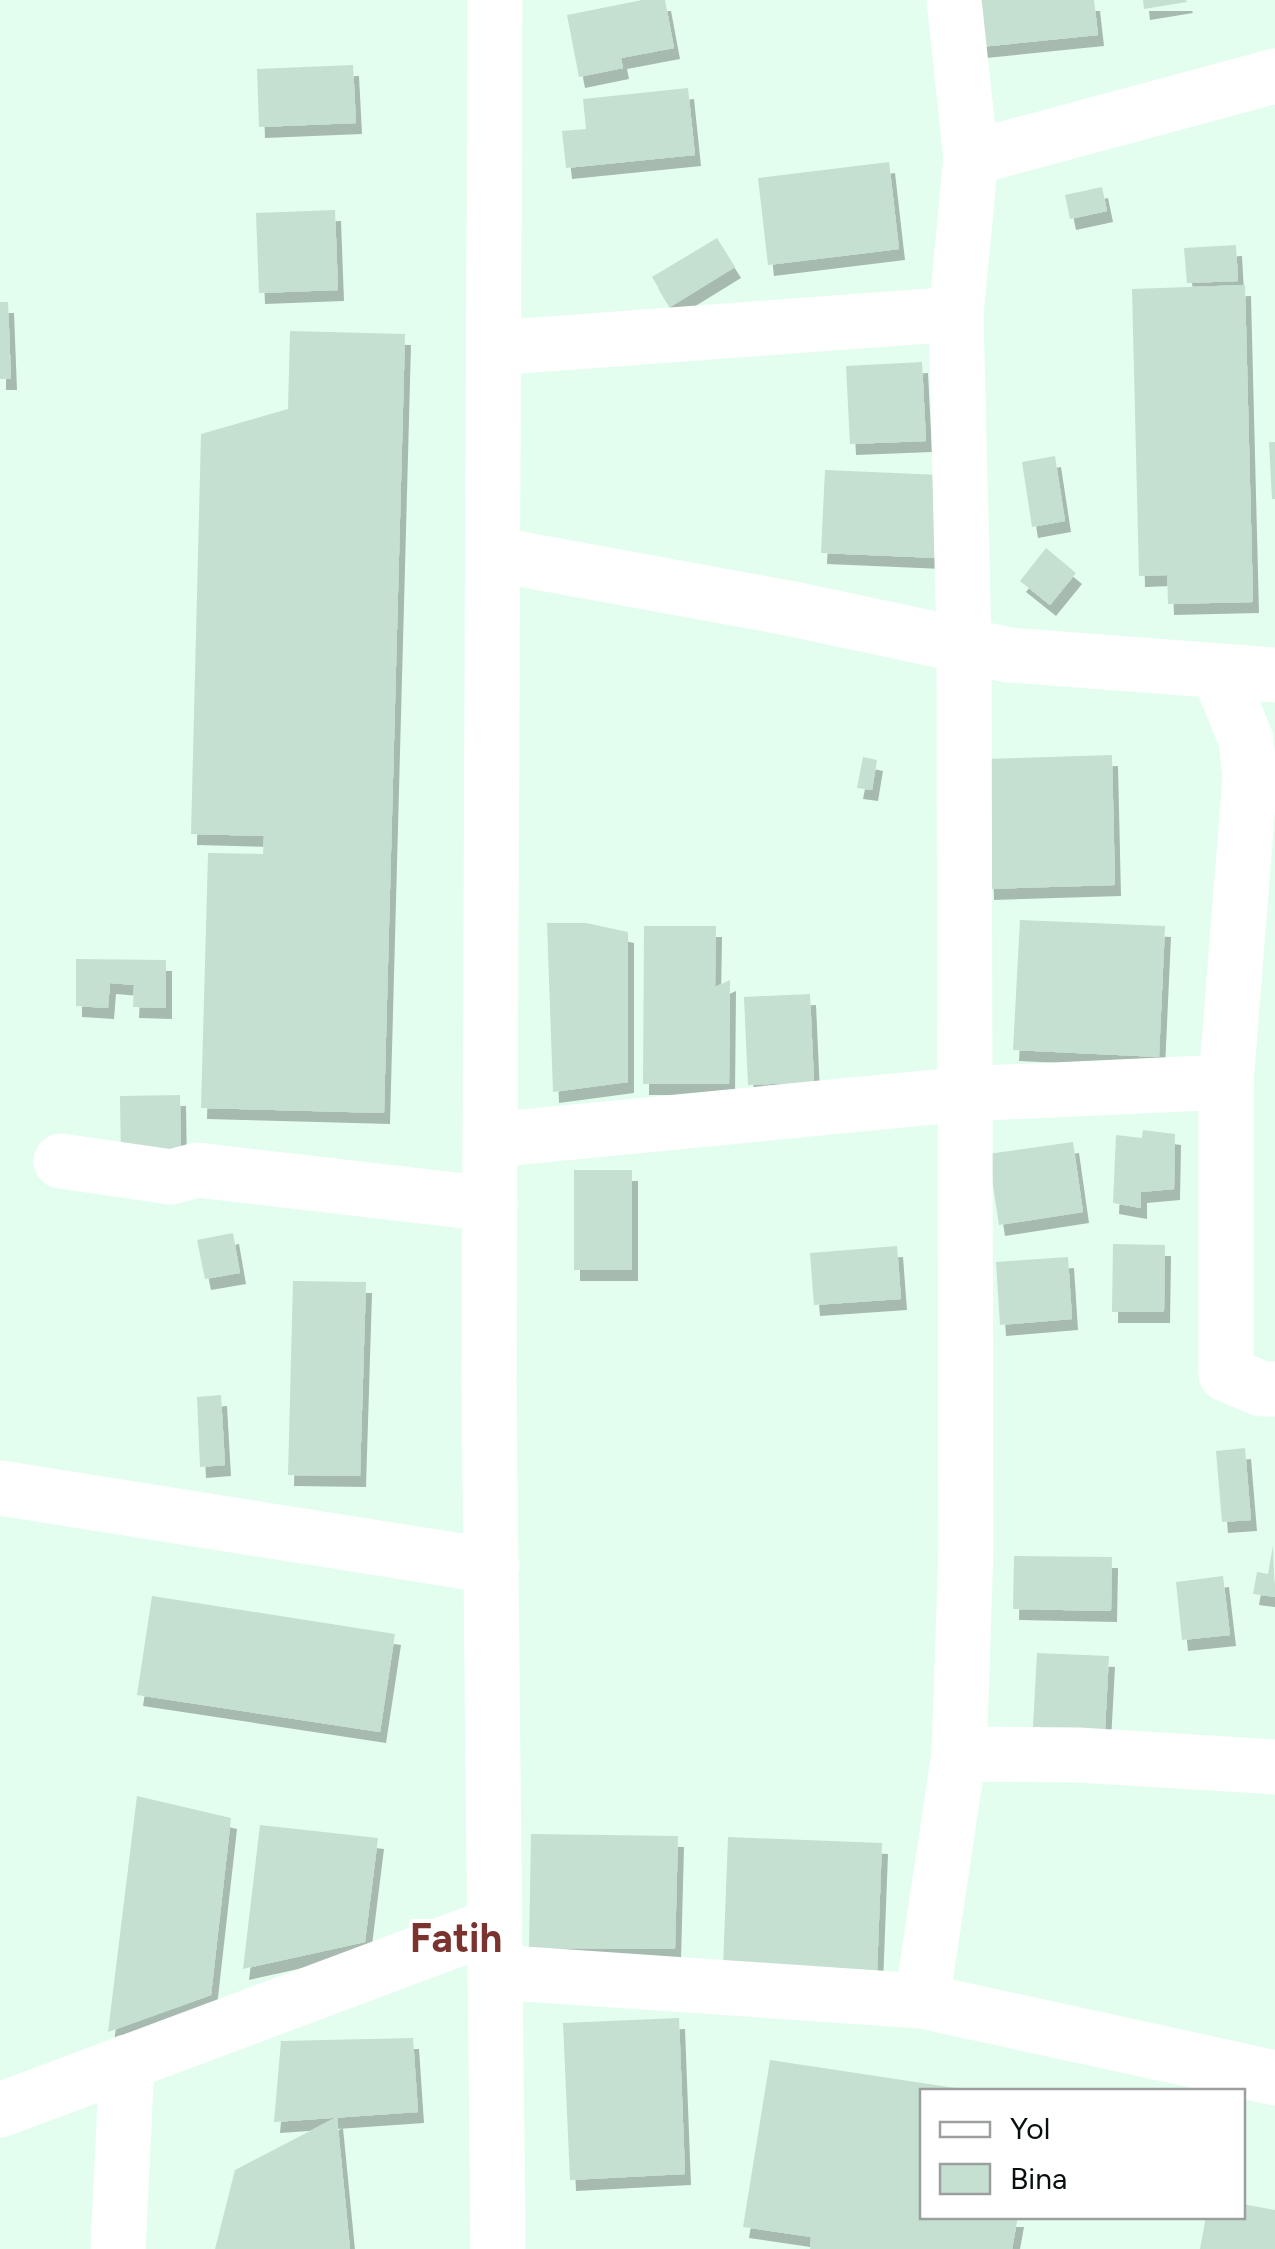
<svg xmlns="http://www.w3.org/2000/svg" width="1275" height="2249" viewBox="0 0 1275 2249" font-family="Figtree,sans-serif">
<defs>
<filter id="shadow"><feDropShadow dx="6" dy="11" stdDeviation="0" flood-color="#0004"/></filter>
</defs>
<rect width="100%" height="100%" fill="#e3feef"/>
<g fill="#c5e0d1" filter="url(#shadow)">
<path d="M642 0H665L674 48 621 58 623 68 579 77 567 15Z"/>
<path d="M976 0H1094L1098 35 980 47Z"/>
<path d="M1143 0H1186L1187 2 1144 9Z"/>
<path d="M353 65 356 123 259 127 257 69Z"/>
<path d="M688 88 695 155 566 168 562 131 586 129 583 99Z"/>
<path d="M889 162 899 249 768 265 758 178Z"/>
<path d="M1102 187 1107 211 1070 219 1065 195Z"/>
<path d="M335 210 338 290 259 293 256 213Z"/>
<path d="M717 238 735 267 670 307 652 277Z"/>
<path d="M1236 245 1238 281 1187 283 1184 248Z"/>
<path d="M1245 285 1253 602 1168 604 1167 575 1139 576 1132 289Z"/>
<path d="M0 302H8L11 379H0Z"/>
<path d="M290 331 405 334 384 1113 201 1108 208 853 263 854 264 836 191 834 201 434 288 409Z"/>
<path d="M922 362 926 441 850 444 846 366Z"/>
<path d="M1269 442H1275V499H1272Z"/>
<path d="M1055 456 1065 521 1032 527 1022 462Z"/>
<path d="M825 470 941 475 937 558 821 553Z"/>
<path d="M1046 548 1076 573 1050 605 1020 581Z"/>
<path d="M1112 755 1115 885 988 889 984 759Z"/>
<path d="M863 757 877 760 872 790 857 788Z"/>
<path d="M1020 920 1165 926 1159 1057 1013 1050Z"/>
<path d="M547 923H586L628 932V1082L553 1092Z"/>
<path d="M644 926H716L715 987 730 980 729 1084H643Z"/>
<path d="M76 959 166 960V1008L133 1007 134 985 110 983 108 1008 76 1006Z"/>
<path d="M810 994 814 1082 748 1085 744 997Z"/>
<path d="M180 1095 181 1157 121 1158 120 1096Z"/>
<path d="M1143 1130 1175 1134 1174 1189 1141 1192V1208L1113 1203 1116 1135 1142 1138Z"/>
<path d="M1073 1142 1083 1212 999 1225 988 1154Z"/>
<rect x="574" y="1170" width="58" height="100"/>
<path d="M233 1233 240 1273 205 1279 197 1240Z"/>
<path d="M1113 1244 1165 1245 1164 1312H1112Z"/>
<path d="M897 1246 901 1299 814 1305 810 1253Z"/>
<path d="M1068 1257 1072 1319 1000 1325 996 1262Z"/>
<path d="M293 1281 366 1282 360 1476 288 1475Z"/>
<path d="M221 1395 225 1465 200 1467 197 1397Z"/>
<path d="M1245 1448 1251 1520 1222 1522 1216 1451Z"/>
<path d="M1273 1545 1275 1597 1253 1594 1257 1572 1268 1574Z"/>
<path d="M1014 1556 1112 1557 1111 1611 1013 1609Z"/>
<path d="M1223 1576 1230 1635 1182 1640 1176 1582Z"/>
<path d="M152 1596 395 1634 380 1732 137 1695Z"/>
<path d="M1037 1653 1109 1656 1105 1730 1033 1727Z"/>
<path d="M137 1796 231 1818 211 1995 108 2032Z"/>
<path d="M260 1825 378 1838 365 1942 243 1969Z"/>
<path d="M531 1834 678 1836 675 1949 529 1948Z"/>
<path d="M728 1837 882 1843 877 1973 723 1968Z"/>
<path d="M679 2018 685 2174 570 2180 563 2023Z"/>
<path d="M413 2038 418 2112 274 2122 281 2041Z"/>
<path d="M770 2060 962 2089 922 2092V2216H1018L1012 2249H810L811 2237 743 2227Z"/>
<path d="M337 2117 350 2249H215L235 2170Z"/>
<path d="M1242 2204 1275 2210V2249H1200L1206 2216H1242Z"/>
</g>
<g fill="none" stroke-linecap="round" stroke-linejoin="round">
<g stroke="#fff" stroke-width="55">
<path d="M495 0 489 1383 498 2249"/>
<path d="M971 158 1275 76"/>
<path d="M494 348 956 314"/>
<path d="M493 554 788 608 1009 655 1275 675"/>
<path d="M1239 672 1220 676 1246 740 1250 778 1226 1082V1374L1262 1389H1275"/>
<path d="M491 1140 965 1094 1226 1082"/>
<path d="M61 1161 171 1177 197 1170 490 1204"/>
<path d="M0 1488 492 1566"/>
<path d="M959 1754 1078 1755 1275 1767"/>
<path d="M496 1972 922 2001 1275 2078"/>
<path d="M922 2001 959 1754 966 1550 964 645 956 314 971 158 954 0"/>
<path d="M0 2110 495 1925"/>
<path d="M118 2249 127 2062"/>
</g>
</g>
<g text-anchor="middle" stroke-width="8" stroke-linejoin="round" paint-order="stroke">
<g font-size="40" font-weight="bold" fill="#7a332e" stroke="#fff">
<text x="456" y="1952">Fatih</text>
</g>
</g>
<rect x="920" y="2089" width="325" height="130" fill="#ffffff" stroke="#9c9f9e" stroke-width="2.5"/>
<rect x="940" y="2122" width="50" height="15" fill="#ffffff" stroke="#9c9f9e" stroke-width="2.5"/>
<text x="1010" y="2139" font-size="30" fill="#07100c">Yol</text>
<rect x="940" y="2164" width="50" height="30" fill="#c5e0d1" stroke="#9c9f9e" stroke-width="2.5"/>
<text x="1010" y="2189" font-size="30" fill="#07100c">Bina</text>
</svg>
